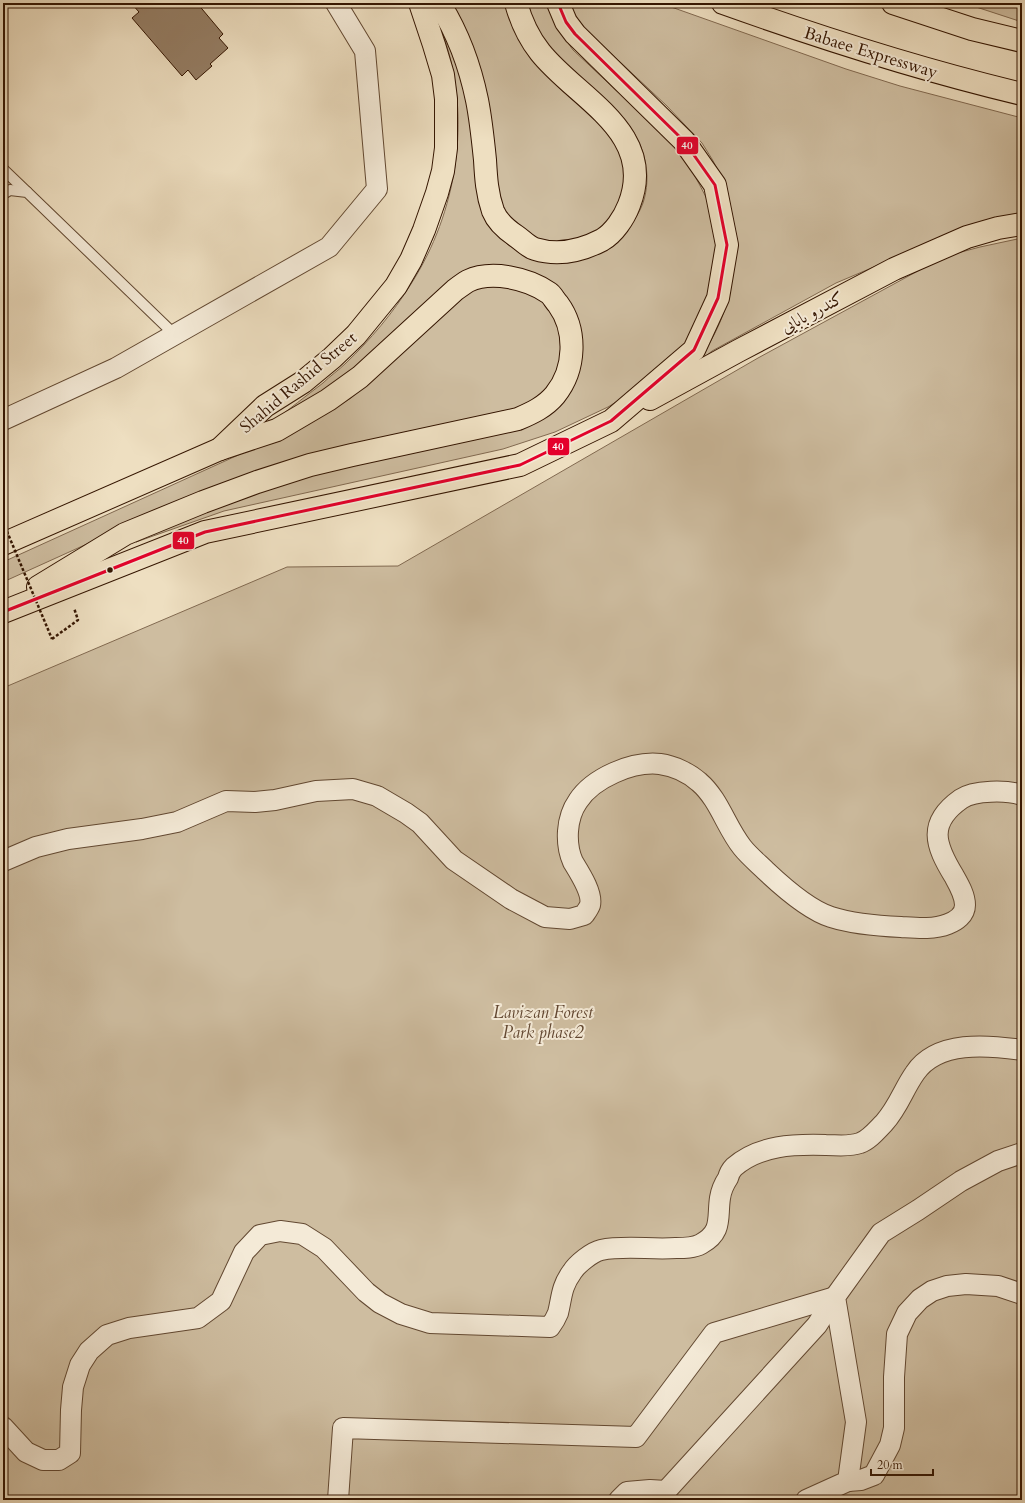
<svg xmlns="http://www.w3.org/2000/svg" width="1025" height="1503" viewBox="0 0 1025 1503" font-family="Cardo,Amiri,serif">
<rect width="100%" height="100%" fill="#eedfc1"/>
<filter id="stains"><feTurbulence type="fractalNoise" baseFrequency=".005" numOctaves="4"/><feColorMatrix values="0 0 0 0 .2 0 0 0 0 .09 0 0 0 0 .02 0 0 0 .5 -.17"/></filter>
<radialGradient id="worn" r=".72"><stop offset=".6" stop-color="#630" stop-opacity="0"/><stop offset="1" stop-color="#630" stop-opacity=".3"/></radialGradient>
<g fill="#cebda0" stroke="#816950">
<path d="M448 3H506L523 46 558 87 609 131 627 166 622 205 599 232 559 244 536 239 509 219 501 203Z"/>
<path d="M526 3H547C554 20 562 35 573 50L650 122 686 159 707 199 714 227 716 249 707 303 695 328 682 348 637 389 608 407 555 432 503 449 224 511 136 542 178 522 254 492 559 405 563 296 452 279 437 292 417 313 359 366 324 392 273 422C289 409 306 396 323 383 330 376 339 370 346 363 370 340 393 313 411 284 457 212 472 119 444 37 441 28 435 19 431 10L434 11 459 64 500 237 508 245 526 256 625 233C632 223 639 214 643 203 652 176 645 146 628 124L557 57 545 42 535 25Z"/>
<path d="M569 3H660L846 69 900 86 1022 118V215L888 261 836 283 712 351 695 365C715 338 728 310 732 277L721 176 712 159 702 143 667 106 587 31 577 18Z"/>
<path d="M964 3H1022V22Z"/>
<path d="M1022 238V1500H3V688L287 567 398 566 758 358 927 266 950 255 980 247Z"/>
<path d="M482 285 515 286 543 301 560 325 564 354 550 389 526 408 206 490 3 582V562L313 421 351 398 393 359 456 299Z"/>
</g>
<path fill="#957e65" stroke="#341501" d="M131 3H197L223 34 219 38 228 48 210 64 212 66 196 80 188 70 182 76 132 18 139 12Z"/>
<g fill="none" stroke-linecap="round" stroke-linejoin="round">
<g stroke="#624831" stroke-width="12">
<g id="service">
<path d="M3 169 27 192"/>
<path d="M3 194 10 190 27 192 175 335"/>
</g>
</g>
<g stroke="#624831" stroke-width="22">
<g id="minor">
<path d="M3 420 116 368 329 247 377 189 365 51 336 3"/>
<path d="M3 861 36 847 68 839 142 829 177 822 226 801 255 802 275 800 316 791 353 789 377 796 406 813 420 823 454 860 511 899 545 917 570 919 584 915C586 912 589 908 590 905 593 893 579 872 573 862 565 844 566 818 578 801 593 778 632 761 660 764 674 766 689 773 699 782 719 799 726 827 742 847 749 856 759 864 767 872 784 888 809 910 831 917 853 924 878 926 901 927 916 928 933 930 948 924 956 921 965 915 965 905 965 895 959 885 954 876 935 845 927 823 961 799 974 790 1007 790 1022 795"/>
<path d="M3 1427 26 1452 43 1460H59L70 1453 71 1410 73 1387 80 1365 89 1351 107 1335 129 1328 198 1318 221 1301 244 1252 260 1235 280 1231 302 1234 324 1248 366 1292 380 1303 401 1314 430 1323 550 1327C553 1323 556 1318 558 1313 562 1297 561 1287 572 1272 577 1264 592 1252 601 1250 625 1245 652 1250 676 1248 684 1248 694 1248 701 1244 723 1232 717 1218 720 1198 721 1191 724 1184 728 1178 729 1174 731 1170 734 1167 759 1145 794 1144 826 1145 837 1145 849 1147 860 1143 869 1140 877 1130 884 1123 899 1106 903 1090 915 1073 937 1040 988 1045 1022 1050"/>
<path d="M848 1481 861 1480 874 1475 890 1445 894 1428V1377L897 1334 907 1313 920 1299 932 1291 947 1286 966 1284 998 1286 1022 1294"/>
<path d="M338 1500 343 1428 636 1437 714 1333 835 1297"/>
<path d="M619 1500 627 1492 650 1490 666 1491"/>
<path d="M666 1500V1491L817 1325 835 1297"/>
<path d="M806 1500 848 1481 856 1422 835 1297 881 1233 918 1210 961 1181 998 1161 1022 1153"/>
</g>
</g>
<g stroke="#341501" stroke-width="24">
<g id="primary">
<path d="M439 3C458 33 470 66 477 100 481 120 483 140 485 160 486 178 487 194 493 211 497 221 507 230 516 236 522 240 528 247 535 249 558 256 581 251 602 240 614 233 624 218 629 205 658 132 576 98 540 52 528 37 521 21 516 3"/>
<path d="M650 399 738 351 894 269 967 237 998 228 1022 224"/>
<path d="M3 544 220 449 265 406 303 382 332 358 356 335 396 286 411 260 424 230 437 193 443 171 446 148V99L443 75 434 45 420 3"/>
<path d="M38 587 125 534 203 502 257 482 310 465 352 455 518 419C532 413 545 407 555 395 576 369 577 330 558 304 555 301 552 295 549 293 528 278 491 270 468 281 463 284 459 287 455 290L360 377 328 400 277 430 220 449"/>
<path d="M3 612 205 532 520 465 611 421 694 350 718 298 727 245 715 185 684 141 575 34 566 22 558 3"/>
</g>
</g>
<g stroke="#341501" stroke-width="24">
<g id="trunk">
<path d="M723 3C821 38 921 70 1022 94"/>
<path d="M893 3 972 29 1022 41"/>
</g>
</g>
<path stroke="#341501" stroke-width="2.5" stroke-dasharray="3 2" stroke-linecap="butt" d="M52 639 78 620 74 608"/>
<use href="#service" stroke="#f4ead7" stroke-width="10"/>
<use href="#minor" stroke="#f4ead7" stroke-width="20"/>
<use href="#primary" stroke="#eedfc1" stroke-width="22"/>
<use href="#trunk" stroke="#eedfc1" stroke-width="22"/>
<path stroke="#341501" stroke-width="2.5" stroke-dasharray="3 2" stroke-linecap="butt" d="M3 522 52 639"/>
<g stroke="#f4ead7" stroke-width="6">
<path id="bus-1" d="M3 612 205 532 520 465 611 421 694 350 718 298 727 245 715 185 684 141 575 34 566 22 558 3"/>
</g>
<use href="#bus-1" stroke="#e4002b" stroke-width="3"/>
</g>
<circle fill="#341501" stroke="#f4ead7" stroke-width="1.5" cx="110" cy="570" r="3.5"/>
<g text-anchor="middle" stroke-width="4" stroke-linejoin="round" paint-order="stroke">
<g font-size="17" fill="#341501" stroke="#f4ead7">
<text transform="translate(871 52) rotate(17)" y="6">Babaee Expressway</text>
<text transform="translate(812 312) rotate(-28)" y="6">کندرو بابایی</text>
<text transform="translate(298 382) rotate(-40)" y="6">Shahid Rashid Street</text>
</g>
<g font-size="17" font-style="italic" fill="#624731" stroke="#f4ead7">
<text x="543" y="1018">Lavizan Forest<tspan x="543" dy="20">Park phase2</tspan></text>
</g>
</g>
<g stroke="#f4ead7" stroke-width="1.5">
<rect x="676" y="136" width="23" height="19" rx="4" fill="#e4002b"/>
<rect x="547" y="437" width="23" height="19" rx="4" fill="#e4002b"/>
<rect x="172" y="531" width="23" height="19" rx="4" fill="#e4002b"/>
</g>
<g font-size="11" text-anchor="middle" font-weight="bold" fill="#fff">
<text x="687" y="149">40</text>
<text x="558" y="450">40</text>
<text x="183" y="544">40</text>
</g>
<rect width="1025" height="1503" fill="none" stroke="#eedfc1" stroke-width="16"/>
<rect x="4" y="4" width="1017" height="1495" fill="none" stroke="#341501" stroke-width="2"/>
<rect x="8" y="8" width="1009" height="1487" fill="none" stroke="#341501"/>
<path d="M871 1469v6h62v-6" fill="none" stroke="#341501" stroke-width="2"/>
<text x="877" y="1469" font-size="12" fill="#341501" stroke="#f4ead7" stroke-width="3" paint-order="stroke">20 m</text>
<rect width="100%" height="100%" filter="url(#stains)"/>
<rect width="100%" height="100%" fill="url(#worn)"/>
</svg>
